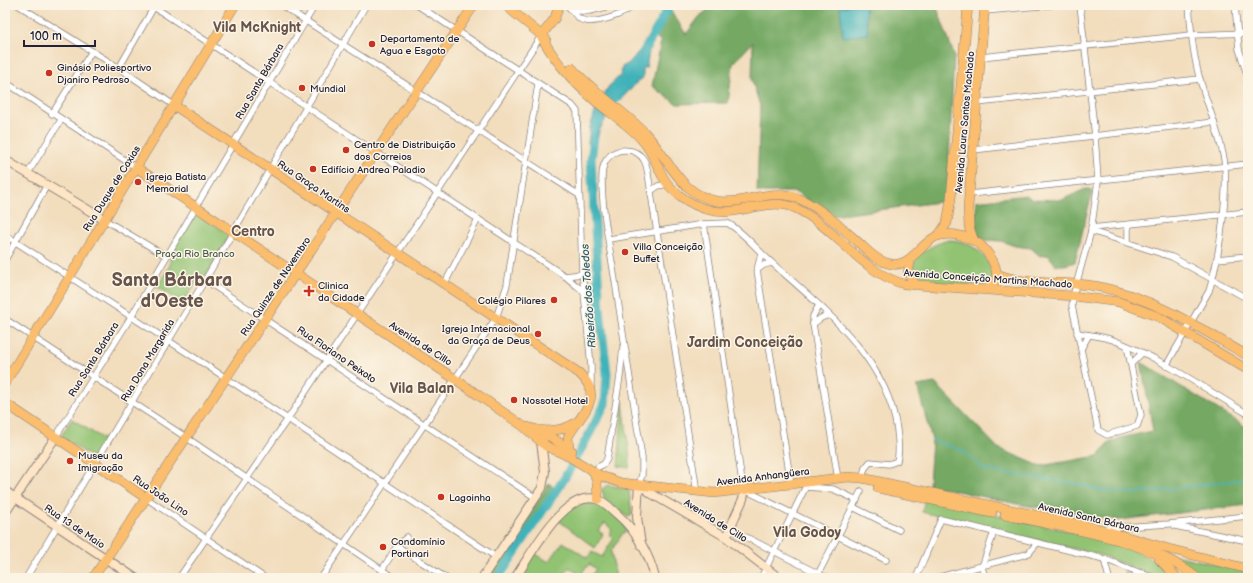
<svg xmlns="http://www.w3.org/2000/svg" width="1253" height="583" viewBox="0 0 1253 583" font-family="'Balsamiq Sans',sans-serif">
<rect width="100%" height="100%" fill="#fcf5e5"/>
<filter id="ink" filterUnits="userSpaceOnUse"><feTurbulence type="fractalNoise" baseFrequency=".025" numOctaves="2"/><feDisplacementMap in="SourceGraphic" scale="8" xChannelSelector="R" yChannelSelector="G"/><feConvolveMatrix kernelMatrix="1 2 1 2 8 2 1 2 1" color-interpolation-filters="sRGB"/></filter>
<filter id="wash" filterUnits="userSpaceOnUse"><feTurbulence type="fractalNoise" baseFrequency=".012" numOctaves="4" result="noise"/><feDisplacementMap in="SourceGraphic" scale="16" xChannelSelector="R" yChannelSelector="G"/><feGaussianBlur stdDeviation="0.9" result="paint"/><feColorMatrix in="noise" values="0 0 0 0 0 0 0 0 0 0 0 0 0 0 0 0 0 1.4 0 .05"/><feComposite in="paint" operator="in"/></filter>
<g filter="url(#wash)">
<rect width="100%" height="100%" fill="#f2ddbd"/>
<g fill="#92c372" stroke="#5a7256">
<path d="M195 212 199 214 202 218 230 234 206 276 197 281 183 303 156 286 158 282H160L170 265V253Z"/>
<path d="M950 240C974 242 988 255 993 277L988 284 982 286 921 282C897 263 932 243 950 240Z"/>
<path d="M623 402 630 459 629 468 618 466Z"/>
<path d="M72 419 106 441 94 459 61 436Z"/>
<path d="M609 485 627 489 629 491 632 515 628 517 604 499 602 489 606 486Z"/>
<path d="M925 498C959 506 992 514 1026 522 1070 532 1145 542 1174 578H1155L1145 572 1100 555 922 512Z"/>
<path d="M581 501H597L623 522 626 531 623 533 611 551 616 578H589L596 569 589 564 580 575 589 578H578L580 575 569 567 565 573 573 578H517L534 553 549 562 563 542 587 558 592 552 602 557 614 538 609 534 612 530 605 523 598 531 603 534 595 548 558 520Z"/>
<path d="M1157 551 1248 572V578H1202L1186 566Z"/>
</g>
<g fill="#75a964" stroke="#4c6650">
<path d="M714 5H936L954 55 947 201 832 216 795 192H757L760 106 752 80 753 42 733 64 728 103 677 104 652 86 661 41 653 35 669 8 686 34 700 16Z"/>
<path d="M1085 189H1090L1092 193 1075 262 1065 265H1056L1048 255 1040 256 1031 248 1015 246 1001 241 985 240 979 237 976 230V201L1027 195 1031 199 1062 200Z"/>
<path d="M1141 362 1248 428V505L1119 520 1022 505 929 485 932 440 917 386 935 383 998 448 1040 466 1098 456 1109 443 1120 438 1153 431Z"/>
<path d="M549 483 556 490 498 578H487Z"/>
</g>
<g fill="#41b2ba" stroke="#326a7a">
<path d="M854 5H865L868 34 843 37 840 7Z"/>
<path d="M645 44 650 47 646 68 643 67V78L639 80 610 111 599 131 596 145 592 149 588 143 590 127 597 106 609 86 620 76 622 67 629 63Z"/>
</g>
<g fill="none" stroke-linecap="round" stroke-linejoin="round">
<path stroke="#41b2ba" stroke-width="1.5" d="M932 440 963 451 985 470 1077 484 1104 491 1138 493 1246 479"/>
<g stroke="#41b2ba" stroke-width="9">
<path d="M642 55 670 5"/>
<path d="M498 578 564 479 585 442 605 404 607 373 600 311 591 160 594 137"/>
</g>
</g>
</g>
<g filter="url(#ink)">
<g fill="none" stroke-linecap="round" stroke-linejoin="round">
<g stroke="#8a807c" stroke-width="7">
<g id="street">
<path d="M18 5 119 68 175 106"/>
<path d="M151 5 565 276 584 292"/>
<path d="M281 5 579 195"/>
<path d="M417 5 572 105 577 111 582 271 591 366V387"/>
<path d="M567 5C572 9 574 15 580 19 592 26 625 15 634 5"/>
<path d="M1080 5 1095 136 1098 181 1091 231 1073 296 1072 306 1098 430 1107 435 1137 426 1141 415 1127 346"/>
<path d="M1235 5 1239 49 1248 78"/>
<path d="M570 8 578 11H590L614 5"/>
<path d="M984 11 1051 5"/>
<path d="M981 57 1191 35 1248 33"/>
<path d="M119 68 155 5"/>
<path d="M5 82 137 168"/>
<path d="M977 103 1200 79"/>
<path d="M52 114 92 51"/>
<path d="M973 150 1214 122"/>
<path d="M28 173 61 120"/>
<path d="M651 191 658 186 668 184"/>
<path d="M970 194 1248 164"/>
<path d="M105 220 166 256"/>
<path d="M704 224 742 482 745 490 886 560"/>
<path d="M1091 228 1248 212"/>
<path d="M1091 231 1172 257 1248 299"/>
<path d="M5 235 226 378 496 557"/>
<path d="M609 239 704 224 727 223C743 231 756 249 770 261 821 307 887 357 897 430 898 440 900 451 897 461L889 464 870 462 865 468 862 478"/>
<path d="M1128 242V225"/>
<path d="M761 254 757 270 791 484"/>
<path d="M1217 259 1248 256"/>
<path d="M5 260 47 185"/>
<path d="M757 270 764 265 771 263"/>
<path d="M565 276 582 274"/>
<path d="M205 280 536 498"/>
<path d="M444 285 478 219"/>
<path d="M819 305 813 316V324L838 479"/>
<path d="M5 319 187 438 394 578"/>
<path d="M813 324 821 318 829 315"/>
<path d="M1077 333C1089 335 1102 336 1113 340 1158 356 1207 390 1248 414"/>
<path d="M1081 349 1089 335"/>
<path d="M1131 364 1142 353"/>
<path d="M1166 366 1209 291C1219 260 1229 190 1224 159 1219 132 1208 106 1200 80 1193 55 1191 31 1189 5"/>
<path d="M55 438 131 317 315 5"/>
<path d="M598 467 604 464 607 459 620 376 623 347"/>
<path d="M639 484 642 475V458C633 399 624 340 615 281 610 248 602 213 602 179 602 173 603 164 607 159 616 147 636 147 644 160 647 165 648 174 649 180L697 492"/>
<path d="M806 487 833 489 857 500"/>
<path d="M146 498 265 578"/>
<path d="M853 507 899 530"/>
<path d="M1175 526 1248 541"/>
<path d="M1106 528 1169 524 1248 516"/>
<path d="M730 529 827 578"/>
<path d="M397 546 407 537"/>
<path d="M1104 559 1109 578"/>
<path d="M382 570 397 546 446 578"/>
<path d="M26 578 205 280 366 5"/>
<path d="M179 578 287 420 541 36"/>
<path d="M321 578 496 318 507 285 538 84"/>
<path d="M761 578 808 482"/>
<path d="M816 578 861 491"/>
<path d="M916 578 941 519 1104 559 1154 578"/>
<path d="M936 578 1023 555 1029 553 1037 543"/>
<path d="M985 578 982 567 994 532"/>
<path d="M1128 578 1143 573"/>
</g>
</g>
<g stroke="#8a807c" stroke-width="10">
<g id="secondary">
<path d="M5 160 105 220"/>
<path d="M5 491 135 578"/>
<path d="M5 513 55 438"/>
<path d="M726 537 743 499 745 490"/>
<path d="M641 545 637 517 639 484 652 494 726 537 779 578"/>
<path d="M482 578 542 488 545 472 541 442"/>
<path d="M515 578C531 555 563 491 596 499 605 501 612 510 618 515 636 530 650 556 655 578"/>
</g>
</g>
<g stroke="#8a807c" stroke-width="10">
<g id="primary">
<path d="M505 5 546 39"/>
<path d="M541 36C553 58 572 81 591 97 607 112 628 123 642 140 652 151 656 164 663 177 671 192 692 206 709 210 738 218 767 196 795 208 836 227 860 272 904 284L1073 296 1119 302 1159 317 1248 370"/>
<path d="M541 36 555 18 559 5"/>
<path d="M572 68C594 93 623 110 646 134 662 151 672 174 689 188 697 195 707 199 716 201 746 206 771 185 802 200 823 210 841 227 858 242 866 249 875 260 887 263 909 271 919 244 937 236 944 234 954 234 961 236 971 238 980 243 986 251 996 263 1003 280 987 289"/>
<path d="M175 106 579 373C606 398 580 414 568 437L569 449"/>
<path d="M137 168 455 379 523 426 546 446 568 456 601 476 621 483 714 493 848 477 862 478 1096 528 1169 549 1248 569"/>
<path d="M938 236 947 223 951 199 968 5"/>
<path d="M973 239 969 227 968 207 985 5"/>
<path d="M911 258 908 272 915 285"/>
<path d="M997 274C1029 287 1067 280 1100 287 1154 298 1201 329 1248 356"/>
<path d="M5 383 235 5"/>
<path d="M5 403 146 498"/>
<path d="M527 427C543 433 562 432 577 422"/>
<path d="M541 442 545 436 548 435 572 451"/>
<path d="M594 472 597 483 598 499"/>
<path d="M878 488 992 513"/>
<path d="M1005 515C1065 528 1148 538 1197 578"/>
<path d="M1159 559 1177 578"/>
<path d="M93 578 474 5"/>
</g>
</g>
<use href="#street" stroke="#fff" stroke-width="5.5"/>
<use href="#secondary" stroke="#fde5c5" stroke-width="8"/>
<use href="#primary" stroke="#fbbd6e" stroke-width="9"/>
</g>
</g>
<g fill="#c8321e" stroke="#fcf5e5" stroke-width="1.5">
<circle cx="372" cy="44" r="4"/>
<circle cx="49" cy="73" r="4"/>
<circle cx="302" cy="88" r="4"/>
<circle cx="346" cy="150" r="4"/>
<circle cx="313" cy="169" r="4"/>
<circle cx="138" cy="182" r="4"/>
<circle cx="625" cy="252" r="4"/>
<path d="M307 285h4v4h4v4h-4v4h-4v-4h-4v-4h4z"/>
<circle cx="554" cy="300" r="4"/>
<circle cx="538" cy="334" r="4"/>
<circle cx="514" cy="400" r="4"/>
<circle cx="70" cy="461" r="4"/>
<circle cx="441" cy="497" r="4"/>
<circle cx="383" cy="547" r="4"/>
</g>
<g text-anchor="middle" stroke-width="3" stroke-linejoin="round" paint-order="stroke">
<g font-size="10" fill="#22223b" stroke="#fcf5e5" text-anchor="start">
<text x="380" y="42">Departamento de<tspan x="380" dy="12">Agua e Esgoto</tspan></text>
<text x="57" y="71">Ginásio Poliesportivo<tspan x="57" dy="12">Djaniro Pedroso</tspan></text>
<text x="310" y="92">Mundial</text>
<text x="354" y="148">Centro de Distribuição<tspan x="354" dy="12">dos Correios</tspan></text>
<text x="321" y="173">Edifício Andrea Paladio</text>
<text x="146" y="180">Igreja Batista<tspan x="146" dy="12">Memorial</tspan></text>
<text x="633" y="250">Villa Conceição<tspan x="633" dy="12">Buffet</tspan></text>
<text x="318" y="289">Clinica<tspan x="318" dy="12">da Cidade</tspan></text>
<text x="546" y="304" text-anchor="end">Colégio Pilares</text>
<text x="530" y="332" text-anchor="end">Igreja Internacional<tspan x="530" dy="12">da Graça de Deus</tspan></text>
<text x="522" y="404">Nossotel Hotel</text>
<text x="78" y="459">Museu da<tspan x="78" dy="12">Imigração</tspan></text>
<text x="449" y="501">Lagoinha</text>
<text x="391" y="545">Condomínio<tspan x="391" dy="12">Portinari</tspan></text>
</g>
<g font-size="10" fill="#22223b" stroke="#fcf5e5">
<text transform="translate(259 81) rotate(-60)" y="4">Rua Santa Bárbara</text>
<text transform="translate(964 122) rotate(-85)" y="4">Avenida Laura Santos Machado</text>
<text transform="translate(314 186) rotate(34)" y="4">Rua Graça Martins</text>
<text transform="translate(111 188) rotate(-58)" y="4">Rua Duque de Caxias</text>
<text transform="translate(988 278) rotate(4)" y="4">Avenida Conceição Martins Machado</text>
<text transform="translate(275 286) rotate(-56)" y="4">Rua Quinze de Novembro</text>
<text transform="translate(421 343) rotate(33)" y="4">Avenida de Cillo</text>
<text transform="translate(337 354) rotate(34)" y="4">Rua Floriano Peixoto</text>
<text transform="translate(93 359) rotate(-58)" y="4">Rua Santa Bárbara</text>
<text transform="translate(147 360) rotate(-59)" y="4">Rua Dona Margarida</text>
<text transform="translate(763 476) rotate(-7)" y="4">Avenida Anhangüera</text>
<text transform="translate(161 495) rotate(34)" y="4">Rua João Lino</text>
<text transform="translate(1089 517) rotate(13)" y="4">Avenida Santa Bárbara</text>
<text transform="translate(716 520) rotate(32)" y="4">Avenida de Cillo</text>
<text transform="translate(75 526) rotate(34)" y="4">Rua 13 de Maio</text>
</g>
<g font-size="10" fill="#495a4e" stroke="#fcf5e5">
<text x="195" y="257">Praça Rio Branco</text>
</g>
<g font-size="11" font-style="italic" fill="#2e5c6e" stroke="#fcf5e5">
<text transform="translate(588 296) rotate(-94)" y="4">Ribeirão dos Toledos</text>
</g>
<g font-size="14" font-weight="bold" fill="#67544c" stroke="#fcf5e5">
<text x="257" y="32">Vila McKnight</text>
<text x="253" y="236">Centro</text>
<text x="745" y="347">Jardim Conceição</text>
<text x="422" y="393">Vila Balan</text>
<text x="807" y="537">Vila Godoy</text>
</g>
<g font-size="18" font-weight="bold" fill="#67544c" stroke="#fcf5e5">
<text x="172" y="286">Santa Bárbara<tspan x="172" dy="21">d'Oeste</tspan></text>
</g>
</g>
<rect width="1253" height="583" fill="none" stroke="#fcf5e5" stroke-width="20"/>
<path d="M24 40v6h71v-6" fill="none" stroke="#22223b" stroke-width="2"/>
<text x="30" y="40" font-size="12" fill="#22223b" stroke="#fcf5e5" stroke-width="3" paint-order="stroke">100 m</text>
</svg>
